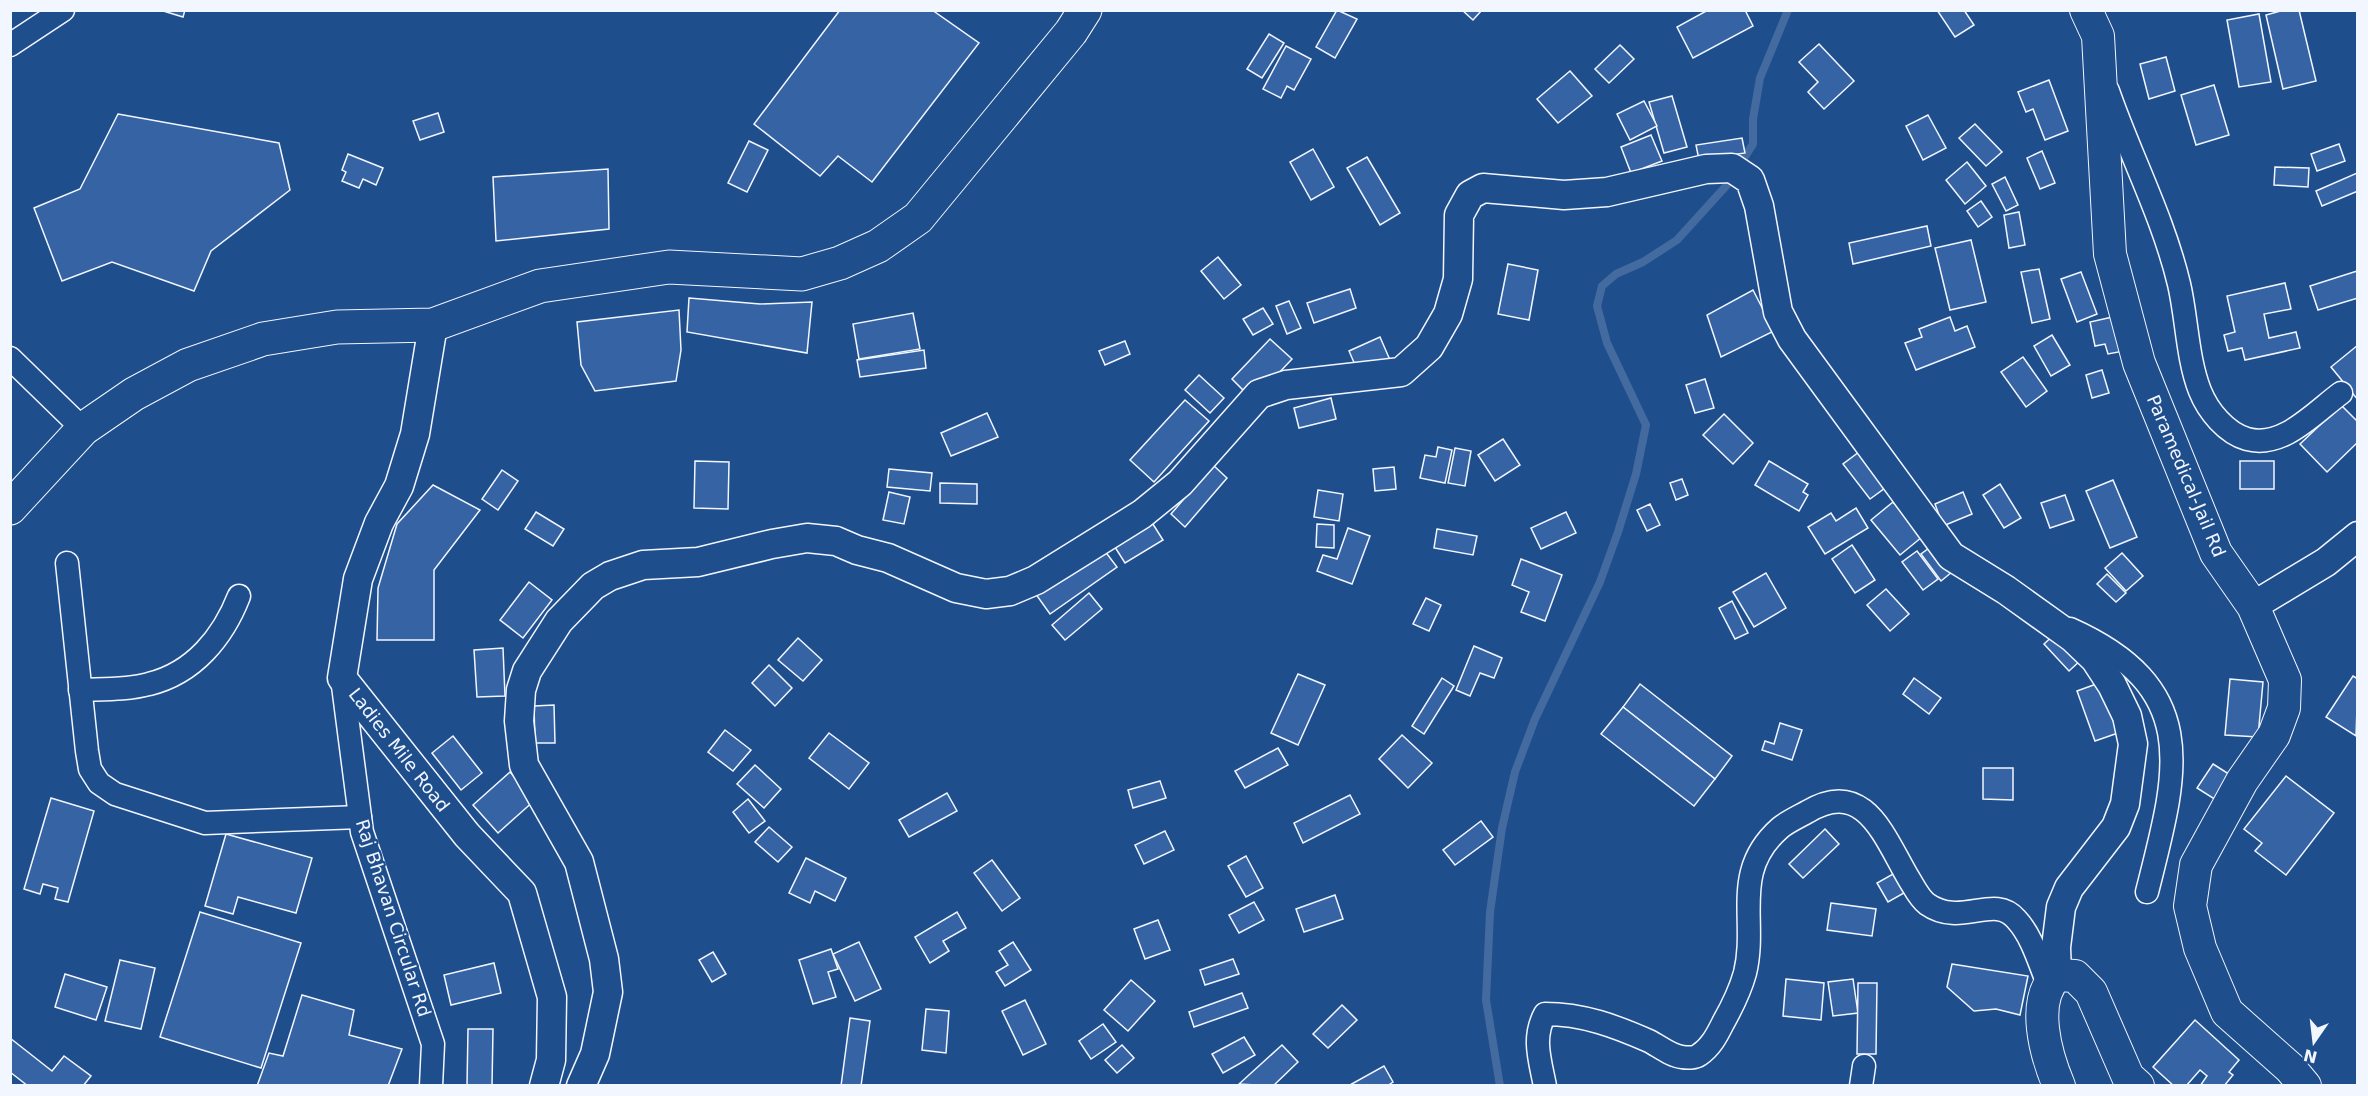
<svg xmlns="http://www.w3.org/2000/svg" width="2368" height="1096" viewBox="0 0 2368 1096" font-family="'DejaVu Sans',sans-serif">
<rect width="100%" height="100%" fill="#1f4e8c"/>
<g fill="none" stroke-linecap="round" stroke-linejoin="round">
<path stroke="#446ba0" stroke-width="8" d="M1500 1086 1486 1000 1490 912 1502 828 1515 772 1535 719 1600 582 1618 532 1636 474 1646 425 1607 343 1597 306 1602 286 1616 274 1643 262 1677 240 1727 185 1753 144V119L1760 78 1788 10"/>
</g>
<g fill="#3563a3" stroke="#f2f6ff" stroke-width="1.5">
<path d="M160 10H185L183 17Z"/>
<path d="M840 10H932L979 43 872 182 838 156 820 176 754 124Z"/>
<path d="M1337 10 1357 19 1335 58 1316 47Z"/>
<path d="M1462 10H1482L1473 20Z"/>
<path d="M1708 10H1745L1753 26 1693 58 1677 27Z"/>
<path d="M1937 10H1964L1974 25 1955 37Z"/>
<path d="M2284 10H2299L2316 81 2283 89 2266 15Z"/>
<path d="M2259 14 2271 82 2239 87 2227 20Z"/>
<path d="M1269 34 1284 43 1262 78 1247 69Z"/>
<path d="M1819 44 1854 81 1824 109 1808 92 1818 82 1799 62Z"/>
<path d="M1620 45 1634 59 1609 83 1595 69Z"/>
<path d="M1286 46 1311 59 1294 90 1287 86 1281 98 1263 89Z"/>
<path d="M2166 57 2175 91 2149 99 2140 64Z"/>
<path d="M1570 71 1592 96 1558 123 1537 99Z"/>
<path d="M2049 80 2068 131 2045 140 2033 109 2026 112 2018 92Z"/>
<path d="M2214 85 2229 135 2196 145 2181 95Z"/>
<path d="M1672 96 1687 147 1664 153 1649 102Z"/>
<path d="M1644 101 1657 126 1630 140 1617 114Z"/>
<path d="M438 113 444 132 420 140 413 121Z"/>
<path d="M118 114 279 143 290 190 211 251 194 291 112 262 62 281 34 208 80 189Z"/>
<path d="M1928 115 1946 148 1923 160 1906 126Z"/>
<path d="M1975 124 2002 152 1986 166 1959 138Z"/>
<path d="M1651 135 1662 161 1631 173 1621 147Z"/>
<path d="M1742 138 1745 153 1699 160 1696 145Z"/>
<path d="M749 141 768 150 747 192 728 183Z"/>
<path d="M2339 144 2345 161 2317 171 2311 154Z"/>
<path d="M1313 149 1334 187 1311 200 1290 162Z"/>
<path d="M2042 151 2055 183 2040 189 2027 158Z"/>
<path d="M348 154 383 168 376 185 363 179 359 188 342 181 346 172 342 170Z"/>
<path d="M1367 157 1400 213 1380 225 1347 168Z"/>
<path d="M1967 162 1986 186 1965 204 1946 180Z"/>
<path d="M2275 167 2309 168 2308 187 2274 185Z"/>
<path d="M608 169 609 229 496 241 493 177Z"/>
<path d="M2357 173 2358 191 2322 206 2316 191Z"/>
<path d="M2005 177 2018 205 2006 211 1992 184Z"/>
<path d="M1981 201 1992 217 1978 227 1967 211Z"/>
<path d="M2019 212 2025 245 2009 248 2004 215Z"/>
<path d="M1927 226 1931 246 1853 264 1849 243Z"/>
<path d="M1971 240 1986 302 1950 310 1935 248Z"/>
<path d="M1218 257 1241 285 1224 299 1201 271Z"/>
<path d="M1508 264 1538 270 1529 320 1498 314Z"/>
<path d="M2039 269 2050 319 2032 323 2021 272Z"/>
<path d="M2357 271 2358 298 2318 310 2310 286Z"/>
<path d="M2081 272 2097 314 2077 322 2061 279Z"/>
<path d="M2285 283 2291 309 2264 314 2269 338 2296 332 2300 348 2245 360 2242 348 2228 351 2224 335 2235 332 2227 296Z"/>
<path d="M1350 289 1356 308 1314 323 1307 303Z"/>
<path d="M1753 290 1774 331 1721 357 1707 315Z"/>
<path d="M689 298 760 304 812 302 807 353 687 332Z"/>
<path d="M1289 301 1301 328 1287 334 1276 306Z"/>
<path d="M1263 308 1273 324 1253 335 1243 319Z"/>
<path d="M679 310 681 350 676 381 595 391 581 365 577 322Z"/>
<path d="M913 313 920 349 859 359 853 324Z"/>
<path d="M2117 316 2124 351 2108 354 2105 344 2095 346 2090 322Z"/>
<path d="M1950 317 1955 331 1967 326 1975 347 1916 370 1905 343 1922 337 1919 329Z"/>
<path d="M2052 335 2070 365 2051 376 2034 346Z"/>
<path d="M1380 337 1390 360 1359 374 1349 351Z"/>
<path d="M1270 339 1292 359 1275 377 1244 391 1232 379Z"/>
<path d="M1125 341 1130 354 1105 365 1099 351Z"/>
<path d="M2358 345V400L2331 367Z"/>
<path d="M924 350 926 368 860 377 857 360Z"/>
<path d="M2023 357 2047 391 2026 407 2001 372Z"/>
<path d="M2102 370 2109 393 2092 398 2086 375Z"/>
<path d="M1199 375 1224 398 1210 413 1185 390Z"/>
<path d="M1705 379 1714 408 1695 413 1686 385Z"/>
<path d="M1331 398 1336 419 1299 428 1294 408Z"/>
<path d="M1185 400 1209 421 1154 482 1130 460Z"/>
<path d="M2341 405 2358 422V442L2327 472 2300 444Z"/>
<path d="M987 413 998 437 951 456 941 433Z"/>
<path d="M1724 414 1753 443 1733 464 1703 435Z"/>
<path d="M1503 439 1520 465 1495 481 1478 455Z"/>
<path d="M1438 447 1452 450 1445 483 1420 478 1425 455 1436 457Z"/>
<path d="M1455 448 1471 451 1465 486 1448 483Z"/>
<path d="M1859 452 1885 488 1870 499 1843 464Z"/>
<path d="M695 461 729 462 728 509 694 508Z"/>
<path d="M1769 461 1808 484 1803 492 1808 495 1799 511 1755 485Z"/>
<rect x="2240" y="461" width="34" height="28"/>
<path d="M1213 465 1227 478 1185 527 1171 514Z"/>
<path d="M1394 467 1396 489 1375 491 1373 469Z"/>
<path d="M889 469 932 473 930 491 887 487Z"/>
<path d="M502 470 518 481 498 510 482 499Z"/>
<path d="M1682 479 1688 495 1676 500 1670 483Z"/>
<path d="M2113 480 2137 537 2110 548 2086 491Z"/>
<path d="M940 483 977 484V504L940 503Z"/>
<path d="M2000 484 2021 518 2004 528 1983 495Z"/>
<path d="M433 485 480 510 434 570V640H377L378 588 397 524Z"/>
<path d="M1318 490 1343 494 1339 521 1314 517Z"/>
<path d="M889 492 910 497 904 524 883 520Z"/>
<path d="M1963 492 1972 514 1943 526 1935 504Z"/>
<path d="M2065 495 2074 520 2050 528 2041 503Z"/>
<path d="M1893 502 1922 537 1900 555 1871 520Z"/>
<path d="M1650 504 1660 525 1647 531 1637 510Z"/>
<path d="M1856 508 1868 528 1825 554 1808 527 1831 513 1836 521Z"/>
<path d="M536 512 564 529 553 546 525 529Z"/>
<path d="M1566 512 1576 533 1541 549 1531 528Z"/>
<path d="M1151 521 1163 540 1125 563 1113 544Z"/>
<path d="M1317 524 1334 525V548L1316 547Z"/>
<path d="M1348 528 1370 536 1352 584 1317 571 1323 555 1337 559Z"/>
<path d="M1437 529 1477 536 1473 555 1434 548Z"/>
<path d="M1852 545 1875 580 1855 593 1832 559Z"/>
<path d="M1101 546 1117 567 1050 614 1035 593Z"/>
<path d="M1932 546 1952 572 1941 581 1921 554Z"/>
<path d="M1917 551 1938 579 1923 590 1902 562Z"/>
<path d="M2122 553 2143 576 2126 591 2105 568Z"/>
<path d="M1521 559 1562 575 1545 621 1521 612 1529 592 1512 585Z"/>
<path d="M1766 573 1786 608 1754 627 1733 592Z"/>
<path d="M2107 574 2126 593 2116 602 2097 584Z"/>
<path d="M529 582 552 600 523 638 500 620Z"/>
<path d="M1886 589 1909 614 1890 631 1867 605Z"/>
<path d="M1089 593 1102 609 1065 640 1052 625Z"/>
<path d="M1426 598 1441 605 1429 631 1413 624Z"/>
<path d="M1732 601 1748 633 1735 639 1719 608Z"/>
<path d="M2057 632 2082 659 2069 671 2044 644Z"/>
<path d="M798 638 822 660 803 681 778 660Z"/>
<path d="M1474 646 1502 658 1494 678 1480 673 1470 696 1456 690Z"/>
<path d="M503 648 505 696 477 697 474 650Z"/>
<path d="M769 665 792 688 775 706 752 683Z"/>
<path d="M1298 674 1325 685 1298 745 1271 733Z"/>
<path d="M2353 676 2358 679 2356 736 2326 717Z"/>
<path d="M1442 678 1454 686 1424 734 1412 726Z"/>
<path d="M1914 678 1941 698 1929 714 1903 694Z"/>
<path d="M2230 679 2263 682 2258 737 2225 735Z"/>
<path d="M2099 683 2118 733 2095 741 2077 691Z"/>
<path d="M1640 684 1732 756 1715 779 1623 707Z"/>
<path d="M554 705 555 743H535L534 706Z"/>
<path d="M1623 707 1715 779 1694 806 1601 734Z"/>
<path d="M1780 723 1802 730 1792 760 1762 750 1765 741 1774 744Z"/>
<path d="M725 730 751 750 733 771 708 752Z"/>
<path d="M829 733 869 763 849 789 809 758Z"/>
<path d="M1402 735 1432 763 1408 788 1379 759Z"/>
<path d="M453 736 482 773 461 790 432 753Z"/>
<path d="M1278 748 1288 765 1245 788 1235 771Z"/>
<path d="M2213 764 2232 776 2216 800 2197 788Z"/>
<path d="M755 765 781 789 764 808 737 784Z"/>
<path d="M1983 768H2013V800L1983 799Z"/>
<path d="M510 772 535 800 498 833 473 805Z"/>
<path d="M2286 776 2334 813 2286 875 2255 851 2262 843 2244 829Z"/>
<path d="M1160 781 1166 798 1133 808 1128 790Z"/>
<path d="M947 793 957 811 909 837 899 820Z"/>
<path d="M1350 795 1360 814 1303 843 1294 823Z"/>
<path d="M51 798 94 811 68 902 55 899 58 888 43 884 40 894 24 889Z"/>
<path d="M748 799 765 821 749 833 733 812Z"/>
<path d="M1481 821 1493 837 1455 865 1443 850Z"/>
<path d="M769 827 792 847 778 862 755 842Z"/>
<path d="M1825 829 1839 844 1803 878 1789 864Z"/>
<path d="M1165 831 1174 850 1144 864 1135 845Z"/>
<path d="M226 834 312 858 296 913 238 897 233 914 205 906Z"/>
<path d="M1246 856 1263 888 1246 897 1228 866Z"/>
<path d="M806 858 846 878 835 901 815 891 810 903 789 893Z"/>
<path d="M992 860 1020 898 1002 911 974 873Z"/>
<path d="M1893 874 1904 893 1888 902 1877 883Z"/>
<path d="M1335 895 1343 919 1304 932 1296 909Z"/>
<path d="M1254 902 1264 920 1239 933 1229 915Z"/>
<path d="M1831 903 1876 909 1872 936 1827 930Z"/>
<path d="M200 912 301 943 261 1068 160 1037Z"/>
<path d="M957 912 966 928 943 941 949 951 930 963 915 937Z"/>
<path d="M1158 920 1170 950 1145 959 1134 929Z"/>
<path d="M859 942 881 989 855 1001 833 954Z"/>
<path d="M1013 942 1031 970 1005 986 996 972 1008 965 999 951Z"/>
<path d="M831 949 838 969 828 972 836 997 813 1004 799 960Z"/>
<path d="M713 952 726 974 712 982 699 960Z"/>
<path d="M1233 959 1239 974 1205 985 1200 970Z"/>
<path d="M120 960 155 968 141 1029 105 1021Z"/>
<path d="M494 963 501 993 451 1005 444 975Z"/>
<path d="M1952 964 2028 976 2020 1015 1996 1009 1974 1011 1947 987Z"/>
<path d="M65 974 107 987 96 1020 55 1007Z"/>
<path d="M1786 979 1824 983 1821 1020 1783 1016Z"/>
<path d="M1853 979 1858 1013 1833 1016 1828 982Z"/>
<path d="M1131 980 1155 1001 1128 1031 1104 1010Z"/>
<path d="M1858 983H1877L1876 1054H1857Z"/>
<path d="M1242 993 1248 1008 1194 1027 1189 1012Z"/>
<path d="M302 995 354 1010 349 1035 402 1049 388 1086H257L269 1053 283 1056Z"/>
<path d="M1025 1000 1046 1044 1023 1055 1002 1011Z"/>
<path d="M1342 1005 1357 1020 1328 1048 1313 1034Z"/>
<path d="M926 1009 949 1011 946 1053 922 1050Z"/>
<path d="M850 1018 870 1021 861 1086H841Z"/>
<path d="M2195 1020 2239 1060 2229 1072 2233 1075 2224 1086H2200L2207 1076 2200 1070 2186 1086H2174L2153 1067Z"/>
<path d="M1103 1024 1116 1042 1091 1059 1079 1041Z"/>
<path d="M468 1029H493L492 1086H467Z"/>
<path d="M1244 1037 1255 1055 1223 1073 1212 1054Z"/>
<path d="M10 1038 52 1071 64 1056 91 1076 83 1086H28L10 1072Z"/>
<path d="M1122 1045 1134 1058 1117 1073 1105 1060Z"/>
<path d="M1282 1045 1298 1062 1273 1086 1239 1084Z"/>
<path d="M1384 1066 1393 1082 1387 1086H1348Z"/>
</g>
<g fill="none" stroke-linecap="round" stroke-linejoin="round">
<g stroke="#f2f6ff" stroke-width="25">
<g id="minor">
<path d="M10 45 63 10"/>
<path d="M2108 91C2130 155 2163 217 2179 284 2187 318 2187 358 2200 391 2208 411 2226 433 2247 439 2283 449 2315 412 2341 393"/>
<path d="M10 358 83 429"/>
<path d="M67 563 87 751 90 769 99 783 115 794 205 823 360 817"/>
<path d="M2070 629C2204 689 2177 773 2147 892"/>
<path d="M342 678 362 832 433 1044 431 1086"/>
<path d="M80 690C102 689 127 690 149 684 194 673 223 637 239 596"/>
<path d="M1545 1086C1540 1060 1532 1038 1545 1014 1583 1014 1615 1026 1649 1041 1659 1046 1671 1056 1682 1057 1687 1058 1695 1058 1699 1055 1711 1047 1717 1035 1723 1023 1732 1007 1740 991 1745 973 1758 920 1730 872 1780 828 1787 822 1798 817 1807 812 1865 777 1884 837 1909 879 1914 887 1919 898 1927 904 1961 928 1994 893 2016 919 2032 936 2039 962 2048 984"/>
<path d="M1861 1086 1864 1066"/>
</g>
</g>
<g stroke="#f2f6ff" stroke-width="31">
<g id="tertiary">
<path d="M433 325 415 434 399 486 379 523 358 579 342 678 467 835 522 893 552 997 551 1060 544 1086"/>
<path d="M2253 606 2326 562 2358 536"/>
<path d="M581 1086 595 1054 608 992 604 959 579 862 524 765 519 721 521 690 527 671 559 621 593 586 610 576 643 565 698 562 772 544 807 538 836 541 857 550 888 558 956 588 986 594 1010 591 1036 580 1142 514 1180 483 1259 394 1286 385 1401 372 1429 347 1448 314 1458 279 1459 215 1470 195 1483 188 1564 195 1607 192 1706 169 1732 168 1750 180 1759 206 1778 312 1792 339 1951 556 2006 590 2073 638 2095 659 2112 685 2127 716 2133 744 2125 804 2116 827 2069 888 2061 907 2056 947 2057 975"/>
</g>
</g>
<g stroke="#f2f6ff" stroke-width="34">
<g id="secondary">
<path d="M2086 10 2098 36 2110 254 2139 363 2216 553 2253 606 2285 680 2284 708 2274 735 2242 781 2196 865 2190 906 2200 948 2227 1012 2290 1068 2305 1086"/>
<path d="M2059 1086C2046 1055 2030 1001 2057 975L2075 976 2091 992 2128 1077 2138 1086"/>
</g>
</g>
<g stroke="#f2f6ff" stroke-width="35">
<path id="trunk" d="M10 508 83 429 134 394 188 365 263 339 337 327 433 325 540 286 669 267 802 274 840 263 878 246 918 218 1071 32 1085 10"/>
</g>
<use href="#minor" stroke="#1f4e8c" stroke-width="22"/>
<use href="#tertiary" stroke="#1f4e8c" stroke-width="28"/>
<use href="#secondary" stroke="#1f4e8c" stroke-width="32"/>
<use href="#trunk" stroke="#1f4e8c" stroke-width="33"/>
</g>
<g text-anchor="middle" stroke-width="4.5" stroke-linejoin="round" paint-order="stroke">
<g font-size="18" fill="#f2f6ff" stroke="#1f4e8c">
<text transform="translate(2186 476) rotate(67)" y="6">Paramedical-Jail Rd</text>
<text transform="translate(399 750) rotate(52)" y="6">Ladies Mile Road</text>
<text transform="translate(393 918) rotate(72)" y="6">Raj Bhavan Circular Rd</text>
</g>
</g>
<rect width="2368" height="1096" fill="none" stroke="#f2f6ff" stroke-width="24"/>
<g transform="translate(2314 1042) rotate(194)" stroke="#1f4e8c" stroke-width="4.5" paint-order="stroke">
<path d="M0-4.5L10 22L0 15L-10 22Z" fill="#f2f6ff"/>
<text y="-9" font-size="16" font-weight="bold" text-anchor="middle" fill="#f2f6ff">N</text>
</g>
</svg>
